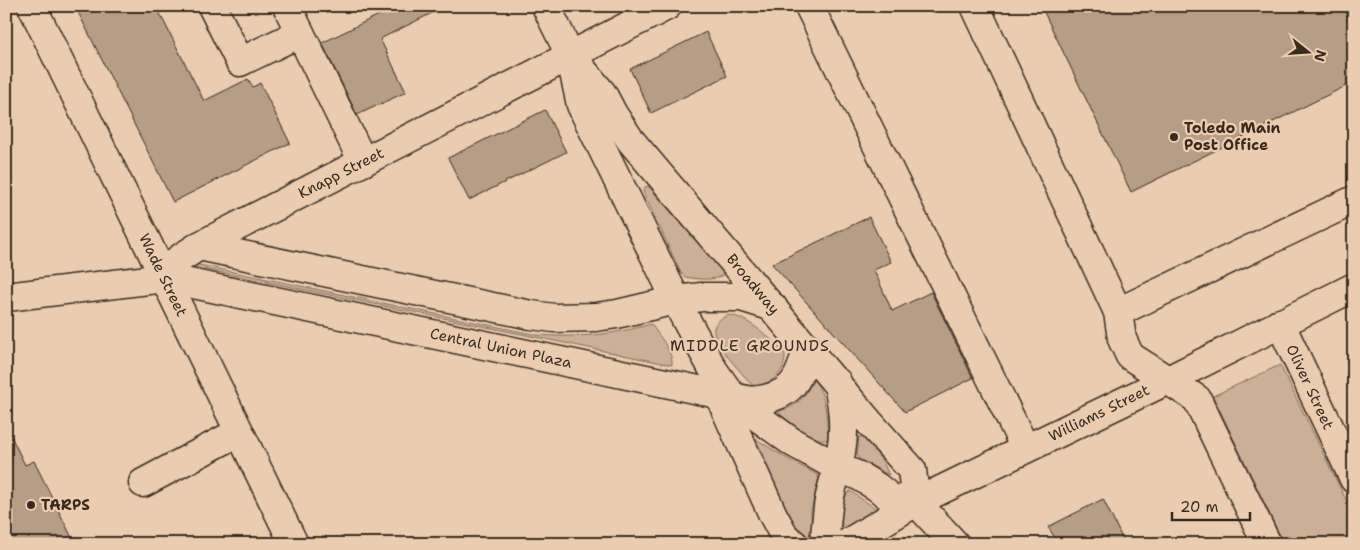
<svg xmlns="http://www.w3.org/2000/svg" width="1360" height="550" viewBox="0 0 1360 550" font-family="'Shantell Sans',sans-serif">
<rect width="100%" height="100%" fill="#eacdb1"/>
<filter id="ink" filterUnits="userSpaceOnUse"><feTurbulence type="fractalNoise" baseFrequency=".02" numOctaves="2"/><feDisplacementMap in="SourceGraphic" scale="10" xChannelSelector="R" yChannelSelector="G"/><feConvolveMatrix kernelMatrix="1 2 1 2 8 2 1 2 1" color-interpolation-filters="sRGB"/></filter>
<g filter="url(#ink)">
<g fill="#cbaf97" stroke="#836c5a">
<path d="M648 186 719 266 723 271 722 276C712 281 696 279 685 277L681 273 643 192 645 187Z"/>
<path d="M180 261 537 335C576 338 614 335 651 324 659 336 673 351 672 365L179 264Z"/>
<path d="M728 315C745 315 775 341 785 354 786 373 772 383 756 387L751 384C742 372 711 343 714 328 716 321 722 318 728 315Z"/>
<path d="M1280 365 1354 516V544H1284L1213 396Z"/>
<path d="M813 380C825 389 829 426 827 440 816 442 787 422 779 413L781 410C797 408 807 394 813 380Z"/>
<path d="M864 436 883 462 889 475 859 459 857 455 859 437Z"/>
<path d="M756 439 791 461 816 474 819 477 811 511 812 544H800L752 440Z"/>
<path d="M850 491 878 510 845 531 842 528C841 517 841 498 850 491Z"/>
</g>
<g fill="#b69d86" stroke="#3b2a1e">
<path d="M75 6H156L204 101 248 79 253 87 260 83 290 143 173 202Z"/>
<path d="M397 6H446L380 39 406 92 357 115 322 43Z"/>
<path d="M1041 6H1354V82L1131 192Z"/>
<path d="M706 32 727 76 651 113 630 69Z"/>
<path d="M545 110 566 152 469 200 448 158Z"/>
<path d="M869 217 891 262 874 270 892 311 931 292 973 378 905 412 772 264Z"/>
<path d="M6 426 25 465 34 461 75 544H6Z"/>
<path d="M1103 499 1125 544H1059L1048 527Z"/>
</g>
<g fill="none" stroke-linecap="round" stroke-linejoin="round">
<g stroke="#3b2a1e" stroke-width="31">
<g id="minor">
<path d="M32 6 294 544"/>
<path d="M212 6 240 62 300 33"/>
<path d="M287 6 363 162"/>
<path d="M809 6 1025 448"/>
<path d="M975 6 1118 312 1122 339 1130 356 1197 399 1267 544"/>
<path d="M199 246 531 315 554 318 596 317 617 314 676 300 702 297H741L773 307"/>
<path d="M165 278 179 259 199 246 667 6"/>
<path d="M6 297 165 278 751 401C789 398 800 383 807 347"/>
<path d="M1118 312 1354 200"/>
<path d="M1280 323 1354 479"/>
<path d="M714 384 773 515 785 537 794 544"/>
<path d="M143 483 239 432"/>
<path d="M823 544C827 530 826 516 829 501 832 485 838 469 841 452 845 429 843 404 837 382"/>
<path d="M846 544 916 502 1168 380 1354 287"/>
</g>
</g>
<g stroke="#3b2a1e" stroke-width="31">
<g id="major">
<path d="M546 6 570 55 602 93 613 114 631 141 869 422 912 470 916 502 955 544"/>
<path d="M571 59 581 105 685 318 714 371 729 392 745 408 792 442 837 467 859 476 877 487 892 499 916 502"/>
</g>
</g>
<use href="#minor" stroke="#eacdb1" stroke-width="28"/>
<use href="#major" stroke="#eacdb1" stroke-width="28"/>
</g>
</g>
<g fill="#3b2a1e" stroke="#eacdb1" stroke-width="2">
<circle cx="1174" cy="137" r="5"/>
<circle cx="31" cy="505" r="5"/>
</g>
<g text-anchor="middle" stroke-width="4.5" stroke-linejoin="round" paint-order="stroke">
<g font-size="15" font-weight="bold" fill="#3b2a1e" stroke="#eacdb1" text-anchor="start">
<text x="1184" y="133">Toledo Main<tspan x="1184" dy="17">Post Office</tspan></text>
<text x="41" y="510">TARPS</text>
</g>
<g font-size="15" fill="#3b2a1e" stroke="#eacdb1">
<text transform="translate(341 173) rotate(-27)" y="5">Knapp Street</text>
<text transform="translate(163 275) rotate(64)" y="5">Wade Street</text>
<text transform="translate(753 284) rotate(50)" y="5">Broadway</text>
<text transform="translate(501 348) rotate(12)" y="5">Central Union Plaza</text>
<text transform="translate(1310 387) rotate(65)" y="5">Oliver Street</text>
<text transform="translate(1099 413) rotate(-26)" y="5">Williams Street</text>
</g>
<g font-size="16" letter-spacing="1" fill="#3b2a1e" stroke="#eacdb1">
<text x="750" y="351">MIDDLE GROUNDS</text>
</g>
</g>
<rect width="1360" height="550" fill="none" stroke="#eacdb1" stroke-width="25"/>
<rect x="12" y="12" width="1335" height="525" fill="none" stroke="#3b2a1e" stroke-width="2" filter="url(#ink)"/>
<g transform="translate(1308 52) rotate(107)" stroke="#eacdb1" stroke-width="4" paint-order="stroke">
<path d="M0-4L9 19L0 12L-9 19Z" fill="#3b2a1e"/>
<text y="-8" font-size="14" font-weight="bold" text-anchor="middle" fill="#3b2a1e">N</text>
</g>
<path d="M1172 512v8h78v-8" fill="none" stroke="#3b2a1e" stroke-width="2.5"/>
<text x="1180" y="512" font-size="15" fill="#3b2a1e" stroke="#eacdb1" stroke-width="4" paint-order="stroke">20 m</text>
</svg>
